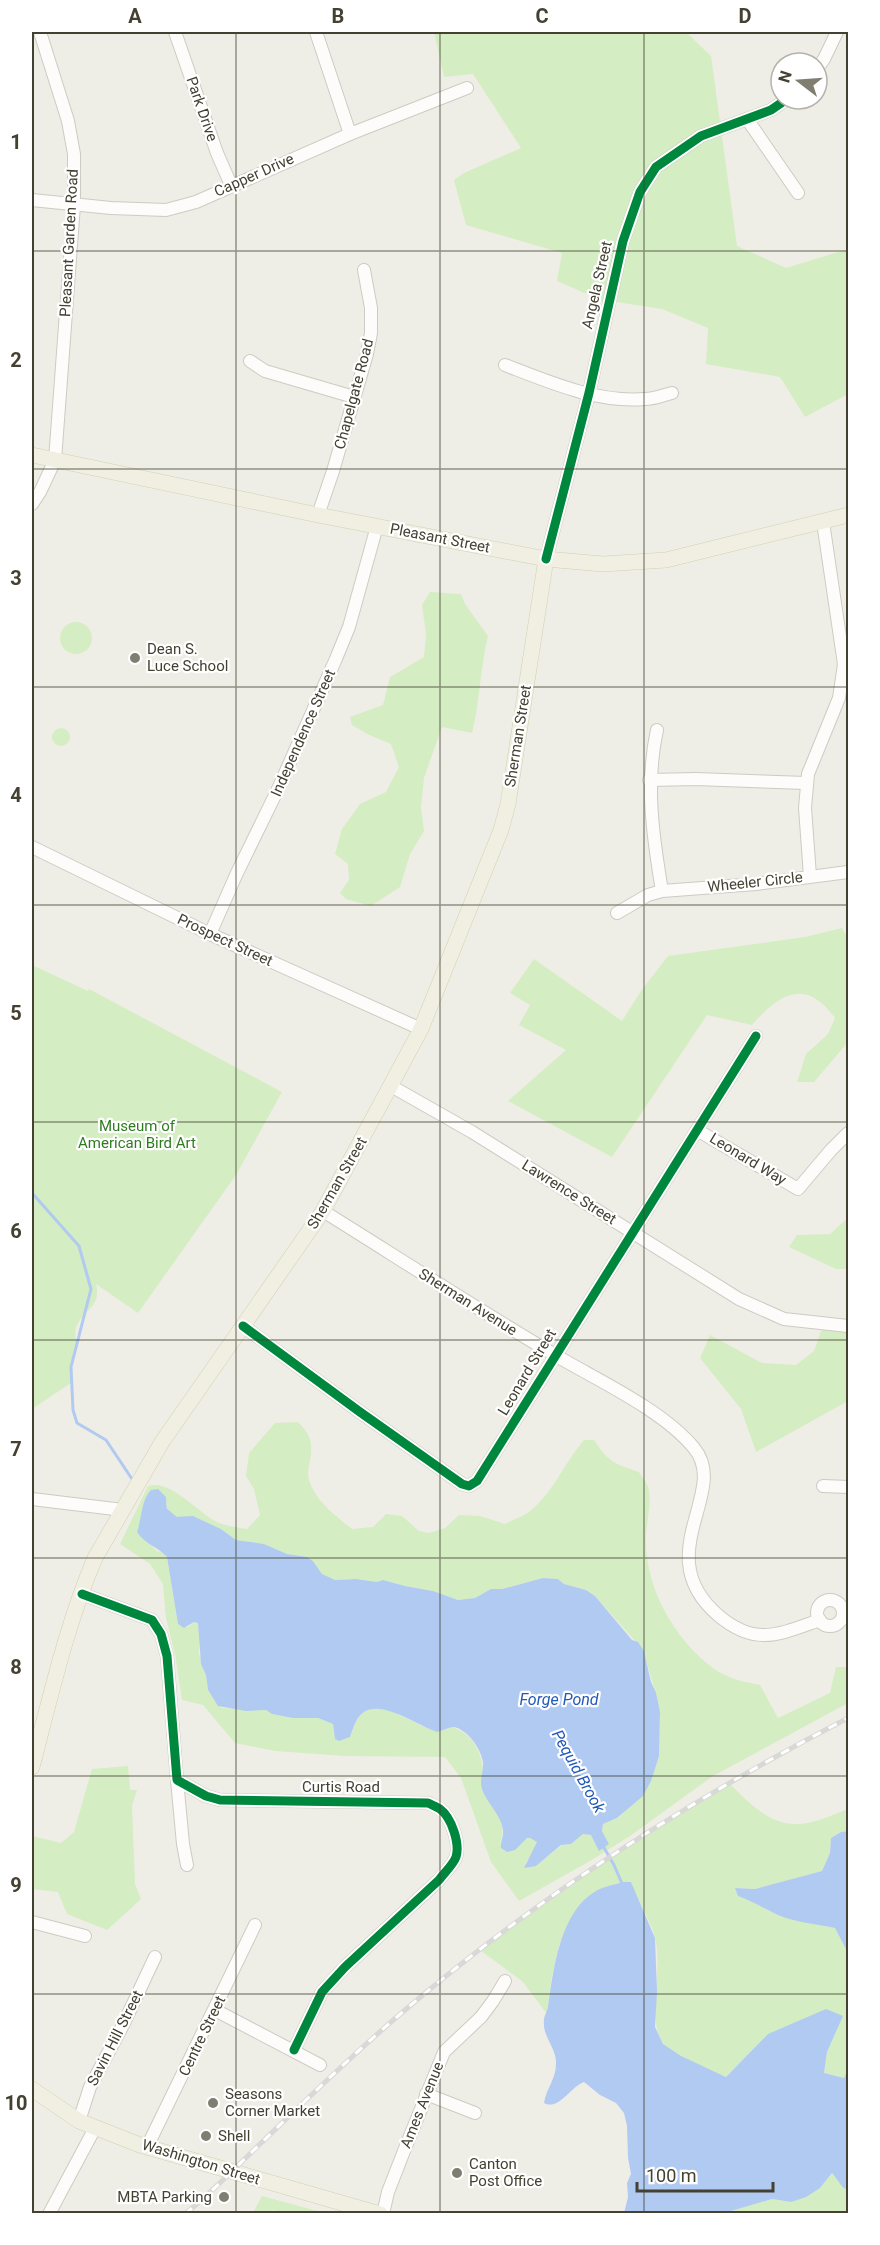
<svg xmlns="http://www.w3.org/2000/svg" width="880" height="2245" viewBox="0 0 880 2245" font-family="Roboto,sans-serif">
<rect width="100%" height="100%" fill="#efeee6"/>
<g fill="#d4edc3" fill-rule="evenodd">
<path d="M434 32H686L711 56 737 246 786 268 848 249V394L805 417 780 377 706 364 708 328 662 309 610 301 609 304 557 281 562 253 466 225 454 180 464 173 521 148 473 74 444 77Z"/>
<path d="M430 592 461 594 465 604 488 636C480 668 480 701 472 733L442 727 424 778 421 807 424 831 410 854 400 887 371 906 346 899 340 893 349 880 348 864 335 854 342 829 360 804 386 792 399 767 391 744 367 734 352 725 350 717 383 705 390 677 424 657 426 634 422 605Z"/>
<circle cx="76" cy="638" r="16"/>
<circle cx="61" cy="737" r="9"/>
<path d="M842 928 848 939V1042L814 1082H797L806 1054 828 1034 835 1018C805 977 779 994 752 1025L707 1015 612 1157 508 1101 566 1050 519 1025 530 1005 510 993 534 959 622 1021 641 991 668 956 805 937Z"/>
<path d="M32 965 88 991 89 989 282 1092 236 1175 138 1313 96 1284C102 1308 83 1308 76 1328 74 1334 77 1340 76 1347 75 1362 67 1364 71 1383L32 1409Z"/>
<path d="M848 1218V1269H836L789 1247 797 1235 830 1234Z"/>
<path d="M824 1323 848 1326V1401L756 1452 741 1409 700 1358 710 1335 762 1363 796 1365 814 1351Z"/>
<path d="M298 1422C311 1435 313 1443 310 1461 309 1465 308 1471 308 1475 312 1499 335 1515 352 1529L373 1527 386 1514 402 1516 419 1531 429 1533 445 1528 459 1515 480 1516 505 1524C512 1520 520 1518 526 1514 552 1496 564 1463 584 1440H594C609 1463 614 1463 639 1472 641 1476 647 1482 648 1487 653 1501 645 1527 646 1542 646 1589 675 1640 713 1668 726 1678 744 1682 760 1685L778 1718 830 1693 836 1667H848V1703L713 1776 630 1836 590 1861 519 1901 491 1862 461 1778 445 1757 345 1756 275 1751 235 1743 203 1705 182 1700 175 1654 166 1618 163 1584 150 1564 120 1544 148 1486C170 1479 195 1510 215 1521 224 1526 237 1527 247 1529L260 1515 254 1489 246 1476 249 1453 275 1423ZM167 1501V1513L176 1518 193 1516 221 1529 236 1540 264 1544 287 1554 307 1557 313 1561 322 1574 335 1580 356 1579 377 1582 383 1580 405 1586 433 1591 458 1600 475 1598 491 1589H502L543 1578 558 1579 564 1584 586 1590 595 1596 644 1651 660 1712 659 1756 645 1793 618 1818 603 1824 602 1831 609 1844 596 1841 591 1835 583 1834 571 1844 562 1845 536 1866 525 1864 537 1845V1842L530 1838 500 1844C505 1831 502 1820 495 1809 492 1805 488 1802 486 1798 484 1793 485 1784 484 1779 483 1756 476 1735 452 1727 448 1728 443 1731 439 1731 419 1731 379 1693 360 1716 355 1722 353 1730 350 1737L335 1739 333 1724 318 1718H293L272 1714 266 1710 222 1708 208 1691 206 1675 199 1653 200 1634 198 1623 194 1622 188 1627 178 1624 167 1557 164 1553 157 1551 137 1532 143 1515Z"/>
<path d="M128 1766 130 1790H137L132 1805 135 1884 141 1899 107 1930 67 1914 58 1892 32 1889V1836L61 1843 74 1832 92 1769Z"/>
<path d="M729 1783C748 1802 770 1826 799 1824 813 1824 835 1814 848 1809V1831L841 1832 831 1838 830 1853 822 1871 755 1889 736 1888 738 1896 757 1903 767 1910 781 1916 835 1928 848 1953V2069L844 2078 824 2073 827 2052 843 2016 805 2019 768 2034 726 2077C709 2068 673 2058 662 2042 647 2019 663 1966 655 1937 651 1922 637 1899 631 1882L560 1942 552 1976 547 2014 523 1982 480 1950 568 1884Z"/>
<path d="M848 2172V2213L703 2214 731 2211 772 2199 791 2202 820 2188 832 2173Z"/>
<path d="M262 2196 321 2212 320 2214 283 2213 273 2210 271 2213H253Z"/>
</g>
<g fill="#b1caf2">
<path d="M158 1489 166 1497 167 1512 173 1517 193 1516 221 1529 236 1540 264 1544 287 1554 307 1557 313 1561 322 1574 335 1580 356 1579 377 1582 383 1580 405 1586 433 1591 458 1600 475 1598 491 1589H502L543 1578 558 1579 564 1584 586 1590 595 1596 632 1640 638 1642 644 1651 651 1682 656 1693 660 1712 659 1756 651 1781 643 1796 617 1818 603 1824 602 1831 609 1844 599 1851 591 1835 583 1834 571 1844 561 1845 536 1866 524 1868 537 1842 530 1838H527L515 1850 507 1852 501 1848C500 1842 504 1837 503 1830 501 1814 487 1804 482 1789 479 1779 484 1771 483 1762 481 1749 468 1730 454 1727 449 1727 442 1731 437 1732 418 1726 383 1700 364 1712 356 1717 353 1729 350 1737L339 1741 335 1739 333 1724 318 1718H293L272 1714 266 1710 246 1711 218 1706 208 1690 206 1675 201 1664 198 1623 194 1622 184 1628 178 1624 167 1557C158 1547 146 1545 137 1532 142 1518 141 1500 151 1490Z"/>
<path d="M848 1831V1953L835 1928C816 1924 795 1922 778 1915 764 1909 753 1901 738 1896L735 1888 755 1889 822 1871 830 1853 831 1838 841 1832Z"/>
<path d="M623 1882H631L655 1938 657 1992 655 2027 663 2044 681 2056 726 2077 768 2034 826 2009 843 2016 827 2052 824 2073 844 2078 848 2069V2172L832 2173 820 2188 806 2197 791 2202 772 2199 731 2211 703 2213H624L628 2197 627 2183 631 2174 628 2158 627 2126 624 2113 616 2103 600 2095 584 2082C570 2087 559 2111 544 2103 546 2089 556 2079 556 2064 557 2048 542 2037 544 2020 544 2016 547 2012 548 2007 553 1971 560 1911 596 1891 604 1886 615 1885 623 1882Z"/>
</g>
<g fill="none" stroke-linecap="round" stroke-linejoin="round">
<g stroke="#b1caf2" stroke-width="3">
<path d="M32 1193 79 1246 91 1289 71 1367 73 1410 77 1423 106 1440 134 1482"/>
<path d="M166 1510 179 1521"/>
<path d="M603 1846 614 1865 623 1886"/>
</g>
<path stroke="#b1caf2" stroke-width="16" d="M830 2156 848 2181"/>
<g stroke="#cdcbc3" stroke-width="14">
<g id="minor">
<path d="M175 32 217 153 231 185"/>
<path d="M316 32 350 134"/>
<path d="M817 69 824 59 837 32"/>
<path d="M747 119 798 193"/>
<path d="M32 200 111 208 166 210 196 202 350 134 467 88"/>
<path d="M250 361 265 371 354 397"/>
<path d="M505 365C549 382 597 403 645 399 654 399 663 395 672 393"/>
<path d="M32 504 40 492 55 460 74 205V154L68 121 40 32"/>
<path d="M318 515 333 471 367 354 371 333V308L364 270"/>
<path d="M546 559 589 393 623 241 640 192 656 167 701 136 771 110 787 99"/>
<path d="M657 730C645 784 653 837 662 891"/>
<path d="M649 780 696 779 806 783"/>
<path d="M32 847 210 934 421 1029"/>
<path d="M810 876 805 808 808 774 839 698 844 664 823 522"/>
<path d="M617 913 648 895 662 891 756 884 848 872"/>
<path d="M210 934 237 873 278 789 335 661 349 627 377 526"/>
<path d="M391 1086 472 1132 739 1299 784 1319 848 1326"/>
<path d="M697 1130 798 1189 831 1150 848 1133"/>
<path d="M323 1211C400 1259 477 1309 555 1355 597 1380 663 1410 694 1448 731 1492 647 1555 719 1616 756 1647 780 1634 820 1620"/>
<path d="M243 1326 360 1412 462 1484 469 1486 477 1481 756 1036"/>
<path d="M823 1486 848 1487"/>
<path d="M32 1499 123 1510"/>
<path d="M82 1594 152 1620 161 1634 167 1656 177 1780 206 1796 220 1800 428 1803C432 1805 437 1807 440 1809 452 1818 460 1844 456 1857 453 1865 444 1873 439 1880L345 1967 322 1992 294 2050"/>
<circle cx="830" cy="1613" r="13"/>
<path d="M177 1780 183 1844 187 1865"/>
<path d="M32 1922 85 1936"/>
<path d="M215 2010 320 2065"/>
<path d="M426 2094 475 2113"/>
<path d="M79 2121 90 2087 124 2023 155 1957"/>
<path d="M147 2147 255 1925"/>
<path d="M49 2214 95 2128"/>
<path d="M383 2214 388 2192 404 2151 444 2052 481 2017 493 2001 505 1981"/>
</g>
</g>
<g stroke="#d3d0b1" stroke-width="16">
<g id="major">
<path d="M32 455 318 515 546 559 603 564 666 560 848 515"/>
<path d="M32 1767C50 1699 67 1623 95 1558L162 1442 323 1211 421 1029 501 830 508 804 546 559"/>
<path d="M32 2089 79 2121 140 2145 380 2214"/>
</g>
</g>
<use href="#minor" stroke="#fdfcfb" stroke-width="12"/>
<use href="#major" stroke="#f0efe2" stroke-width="15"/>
<g stroke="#d8d8d7" stroke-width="5">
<path id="rail" d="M185 2214C211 2193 234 2169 258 2146 304 2102 350 2057 398 2016 535 1898 688 1801 848 1718"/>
</g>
<use href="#rail" stroke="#fff" stroke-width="3" stroke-dasharray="9" stroke-linecap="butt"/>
<g stroke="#fff" stroke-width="13">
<g id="cycleway">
<path d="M546 559 589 393 623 241 640 192 656 167 701 136 771 110 787 99"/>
<path d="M243 1326 360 1412 462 1484 469 1486 477 1481 756 1036"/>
<path d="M82 1594 152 1620 161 1634 167 1656 177 1780 206 1796 220 1800 428 1803C432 1805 437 1807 440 1809 452 1818 460 1844 456 1857 453 1865 444 1873 439 1880L345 1967 322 1992 294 2050"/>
</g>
</g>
<use href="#cycleway" stroke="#00873e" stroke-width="9"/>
</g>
<path fill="none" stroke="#444132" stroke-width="1.5" stroke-opacity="0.55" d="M236 32V2214M440 32V2214M644 32V2214M32 251H848M32 469H848M32 687H848M32 905H848M32 1122H848M32 1340H848M32 1558H848M32 1776H848M32 1994H848"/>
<g fill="#807e71" stroke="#fff" stroke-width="2">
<circle cx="135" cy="658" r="6"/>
<circle cx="213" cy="2103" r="6"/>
<circle cx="206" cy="2136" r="6"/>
<circle cx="457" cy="2173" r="6"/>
<circle cx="224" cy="2197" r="6"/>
</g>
<g text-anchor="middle" stroke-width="4.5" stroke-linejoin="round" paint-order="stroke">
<g font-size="15" fill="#444132" stroke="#fff">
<text transform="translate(202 109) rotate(71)" y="5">Park Drive</text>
<text transform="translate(254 175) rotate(-24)" y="5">Capper Drive</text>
<text transform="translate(69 243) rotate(-87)" y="5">Pleasant Garden Road</text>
<text transform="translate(597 285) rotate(-77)" y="5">Angela Street</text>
<text transform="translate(354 394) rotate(-75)" y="5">Chapelgate Road</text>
<text transform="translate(440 538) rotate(11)" y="5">Pleasant Street</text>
<text transform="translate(303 733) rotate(-66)" y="5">Independence Street</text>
<text transform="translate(518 736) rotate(-81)" y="5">Sherman Street</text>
<text transform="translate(755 882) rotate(-6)" y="5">Wheeler Circle</text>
<text transform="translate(225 940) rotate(25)" y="5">Prospect Street</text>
<text transform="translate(748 1159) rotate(31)" y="5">Leonard Way</text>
<text transform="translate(337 1183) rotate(-60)" y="5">Sherman Street</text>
<text transform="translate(569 1192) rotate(32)" y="5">Lawrence Street</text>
<text transform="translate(468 1302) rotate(32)" y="5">Sherman Avenue</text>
<text transform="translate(527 1372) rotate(-59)" y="5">Leonard Street</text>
<text x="341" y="1792">Curtis Road</text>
<text transform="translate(202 2036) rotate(-64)" y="5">Centre Street</text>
<text transform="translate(115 2038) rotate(-63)" y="5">Savin Hill Street</text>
<text transform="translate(422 2105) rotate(-68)" y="5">Ames Avenue</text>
<text transform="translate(201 2162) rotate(17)" y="5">Washington Street</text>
</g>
<g font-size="15" fill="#444132" stroke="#fff" text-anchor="start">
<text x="147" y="654">Dean S.<tspan x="147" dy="17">Luce School</tspan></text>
<text x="225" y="2099">Seasons<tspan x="225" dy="17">Corner Market</tspan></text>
<text x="218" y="2141">Shell</text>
<text x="469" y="2169">Canton<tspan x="469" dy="17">Post Office</tspan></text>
<text x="212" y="2202" text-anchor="end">MBTA Parking</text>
</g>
<g font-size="15" fill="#2f7b21" stroke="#fff">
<text x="137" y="1131">Museum of<tspan x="137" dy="17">American Bird Art</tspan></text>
</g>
<g font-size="16" font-style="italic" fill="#2258b9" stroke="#fff">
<text x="559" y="1705">Forge Pond</text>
<text transform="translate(579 1771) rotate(61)" y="6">Pequid Brook</text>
</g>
</g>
<rect width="880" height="2245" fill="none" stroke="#ffffff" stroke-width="66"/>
<g transform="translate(799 81) rotate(287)"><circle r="28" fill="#ffffff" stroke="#b4b3ad" stroke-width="1.5"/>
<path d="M0-4.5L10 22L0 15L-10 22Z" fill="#807e71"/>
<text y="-9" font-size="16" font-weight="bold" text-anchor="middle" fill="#444132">N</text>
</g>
<path d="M637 2182v9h136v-9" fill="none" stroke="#444132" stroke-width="3"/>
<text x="646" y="2182" font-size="18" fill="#444132" stroke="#ffffff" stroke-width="4.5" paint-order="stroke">100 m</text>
<rect x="33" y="33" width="814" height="2179" fill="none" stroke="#444132" stroke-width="2"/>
<g font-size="20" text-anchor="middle" font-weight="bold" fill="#444132">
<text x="135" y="23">A</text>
<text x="338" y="23">B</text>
<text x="542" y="23">C</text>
<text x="745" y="23">D</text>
<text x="16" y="149">1</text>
<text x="16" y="367">2</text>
<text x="16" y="585">3</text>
<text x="16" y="802">4</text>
<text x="16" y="1020">5</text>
<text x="16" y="1238">6</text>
<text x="16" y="1456">7</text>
<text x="16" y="1674">8</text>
<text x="16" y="1892">9</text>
<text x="16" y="2110">10</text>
</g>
</svg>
